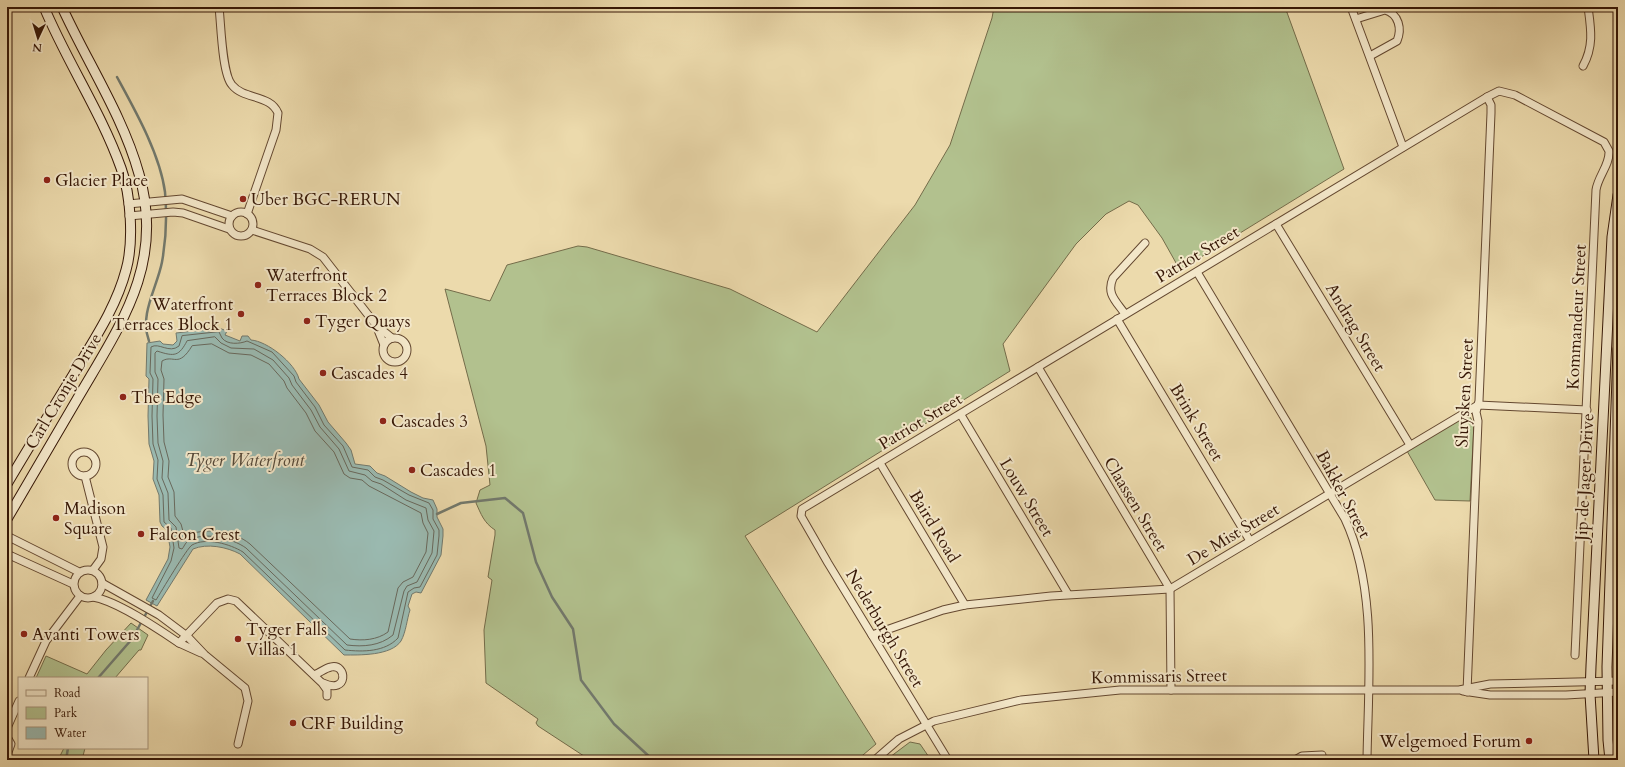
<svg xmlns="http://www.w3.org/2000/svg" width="1625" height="767" viewBox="0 0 1625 767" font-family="Cardo,serif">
<rect width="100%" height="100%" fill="#ecdaac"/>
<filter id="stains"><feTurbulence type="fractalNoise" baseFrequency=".005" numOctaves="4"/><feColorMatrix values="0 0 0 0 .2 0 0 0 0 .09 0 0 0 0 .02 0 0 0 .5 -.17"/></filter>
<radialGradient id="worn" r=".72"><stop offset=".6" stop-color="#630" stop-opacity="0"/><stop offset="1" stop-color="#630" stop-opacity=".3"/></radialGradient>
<g fill="#b2c18e" stroke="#746c4a">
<path d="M994 7H1285L1344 169 1180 270 1162 238 1138 205 1129 201 1106 214 1076 244 1003 344 1010 371 745 536 876 744 857 760H590L538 726 536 723 538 719 486 683 484 630 492 580 488 577 495 535V530C484 523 481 514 476 503L480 490 490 485 486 446 445 289 490 301 507 265 578 246 587 247 730 289 817 332 915 205 950 145 992 18Z"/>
<path d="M1463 417H1470L1474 424 1470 501 1435 500 1407 451Z"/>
<path d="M131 623 148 635 141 650H139L115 678H36L46 656 87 674 106 650Z"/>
<path d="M910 742 920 744 931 760H886Z"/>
<path d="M64 748H85L82 760H58Z"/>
</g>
<path fill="#9abab1" stroke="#72796d" d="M219 328 227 331 225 335 240 341 242 336H248L251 340C267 341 295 363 299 379L319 405 328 422 346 443 351 450 355 464 370 466 377 473 385 476 411 492 423 498 433 500 437 509V517L443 529V536L441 555 421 593 416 592 412 594 408 606 410 610C407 619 406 632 401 641 391 656 359 655 344 655L240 554C227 547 207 543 193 549L157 606 146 600 168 559 170 547 167 530 162 526 160 522 159 495 153 479 154 461 149 444 148 416 149 379 146 376 147 343 160 341 163 344 173 345 177 341 176 333Z"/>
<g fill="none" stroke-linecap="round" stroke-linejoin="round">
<g stroke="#68685c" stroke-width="1">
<path d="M219 332C220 334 221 336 222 338 227 345 240 344 247 341L272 352 294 376 296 382 315 407 324 425 343 446 352 467 368 470 375 477 383 480 409 495 429 503 433 510V519L439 530V536L437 555 420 587 414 588 408 592 398 638C385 652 363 652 345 650L243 552C230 544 206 537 192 545 187 548 161 592 156 600L152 598 171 561 174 548 171 528 164 522 163 495 157 479 158 460 153 444 152 416 153 379 150 373 151 347C159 342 169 354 179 346L182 336Z"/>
<path d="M215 337 221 343 231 348 254 349 273 360 289 378 292 385 311 410 320 427 339 449 349 471 365 475 372 481 381 484 406 500 426 508 428 520 434 531 432 553 417 582 407 586 404 591 393 635C380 646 363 647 347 645L246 548C232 538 203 531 188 541 185 543 184 547 182 549L179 548 176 527 169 520 168 493 162 478 163 461 158 443 157 416 158 379 155 372V353L157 351C175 357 179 356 187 341Z"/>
<path d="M212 344 229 353 251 355 269 364 284 381 287 388 306 413 315 431 334 452 344 474 350 478 362 480 369 486 421 513 423 523 428 533 426 552 413 577 403 582 398 588 388 632C377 640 363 641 350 639L250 544C233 530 205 527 186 536L184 535 181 524 175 516 174 492 168 477 169 461 164 442 163 415 164 379 161 370 162 361C174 354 178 369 192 346Z"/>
</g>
<g stroke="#72796d" stroke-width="2.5">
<path d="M117 77C135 110 160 154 165 192 167 214 166 240 162 262 157 288 139 314 149 341"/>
<path d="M437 514 461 503 505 498 523 513 536 562 552 597 573 629 581 680 614 724 653 760"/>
<path d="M98 678 132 639 153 601"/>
<path d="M66 760 68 748"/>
</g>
<g stroke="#644830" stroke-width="9">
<g id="street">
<path d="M219 7C221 24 222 74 232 85 244 100 270 94 278 113L276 130 247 214"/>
<path d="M1351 7 1403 147"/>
<path d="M1356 19 1385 10C1399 14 1402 29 1397 41L1370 56"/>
<path d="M1583 66C1594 46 1591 29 1588 7"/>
<path d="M128 204 182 199 232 216"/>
<circle cx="241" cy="224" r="12"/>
<path d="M129 216 173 212 183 213 229 229"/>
<path d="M1276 224 1410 445"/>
<path d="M252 230 310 249 323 257 376 325 384 345"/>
<path d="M1197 272 1345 519C1378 589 1368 684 1367 760"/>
<path d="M1125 314C1116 301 1106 294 1113 278L1145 243"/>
<path d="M1117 319 1250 541"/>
<path d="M377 326 392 338"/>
<circle cx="395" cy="350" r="12"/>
<path d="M1038 367 1170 589 1171 690"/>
<path d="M961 415 1068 594"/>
<circle cx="84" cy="464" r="12"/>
<path d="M880 463 965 605"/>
<path d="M85 476 103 547 101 559 93 570"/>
<path d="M7 536 79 572"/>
<path d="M7 554 73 584"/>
<circle cx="88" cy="584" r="14"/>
<path d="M102 583 159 615 187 636 205 655 245 688 248 701 238 744"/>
<path d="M93 597C117 601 157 628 179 643L217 603 228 599 236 601 322 683 327 690V696"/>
<path d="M872 635 943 610 965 605 1051 596 1170 589 1478 405 1587 410"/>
<path d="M179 643 201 653"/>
<path d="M314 675C320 673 325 668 331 667 347 663 349 695 323 683"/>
<path d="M29 678 46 641 80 596"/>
<path d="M1463 691 1490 695H1566L1618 692"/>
<path d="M1467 692 1478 421 1476 412 1479 401 1491 113V105L1487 97"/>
<path d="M7 728 19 701"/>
<path d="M7 737 11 744 7 755"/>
<path d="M875 760 899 739 934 721 1021 700 1120 690H1459L1490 684 1618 681"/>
<path d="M948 760 828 563 801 516 802 509 1487 97 1499 91 1515 95 1604 142 1609 151C1610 165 1598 176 1596 190L1575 655"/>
<path d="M1295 760 1302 756 1322 755"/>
</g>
</g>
<g stroke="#361706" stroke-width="11">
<g id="secondary">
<path d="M7 484C29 447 51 411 73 375 93 341 116 308 126 270 134 242 131 195 121 168 101 112 67 62 44 7"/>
<path d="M7 519C31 478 55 437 79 396 121 324 165 263 139 174 123 116 87 62 62 7"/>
<path d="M1594 760 1590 694 1591 666 1612 237 1618 195"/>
<path d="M1610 760 1608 740 1607 667 1618 349"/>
</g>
</g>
<use href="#street" stroke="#f3e7c9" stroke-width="7"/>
<use href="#secondary" stroke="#f3e7c9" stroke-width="9"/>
</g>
<g fill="#8f2418" stroke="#f3e7c9" stroke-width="1.5">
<circle cx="47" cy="180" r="4"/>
<circle cx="243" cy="199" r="4"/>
<circle cx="258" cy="285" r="4"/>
<circle cx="241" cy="314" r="4"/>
<circle cx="307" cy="321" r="4"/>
<circle cx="323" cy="373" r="4"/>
<circle cx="123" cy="397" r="4"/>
<circle cx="383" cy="421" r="4"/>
<circle cx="412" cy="470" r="4"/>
<circle cx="56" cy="518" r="4"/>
<circle cx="141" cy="534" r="4"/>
<circle cx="24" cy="634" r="4"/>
<circle cx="238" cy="639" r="4"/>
<circle cx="293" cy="723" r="4"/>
<circle cx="1529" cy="741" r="4"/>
</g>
<g text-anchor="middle" stroke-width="4" stroke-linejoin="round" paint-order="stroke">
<g font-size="17" fill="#361706" stroke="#f3e7c9" text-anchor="start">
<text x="55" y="186">Glacier Place</text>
<text x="251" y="205">Uber BGC-RERUN</text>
<text x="266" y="281">Waterfront<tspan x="266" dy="20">Terraces Block 2</tspan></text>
<text x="233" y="310" text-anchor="end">Waterfront<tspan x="233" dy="20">Terraces Block 1</tspan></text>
<text x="315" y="327">Tyger Quays</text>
<text x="331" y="379">Cascades 4</text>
<text x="131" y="403">The Edge</text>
<text x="391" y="427">Cascades 3</text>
<text x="420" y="476">Cascades 1</text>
<text x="64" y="514">Madison<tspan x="64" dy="20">Square</tspan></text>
<text x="149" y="540">Falcon Crest</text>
<text x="246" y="635">Tyger Falls<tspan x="246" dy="20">Villas 1</tspan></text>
<text x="32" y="640">Avanti Towers</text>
<text x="301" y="729">CRF Building</text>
<text x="1521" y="747" text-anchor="end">Welgemoed Forum</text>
</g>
<g font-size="17" fill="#361706" stroke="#f3e7c9">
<text transform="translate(1197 254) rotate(-31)" y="6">Patriot Street</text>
<text transform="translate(1576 317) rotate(-87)" y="6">Kommandeur Street</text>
<text transform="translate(1356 327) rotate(59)" y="6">Andrag Street</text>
<text transform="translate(63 391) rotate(-59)" y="6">Carl Cronje Drive</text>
<text transform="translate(1464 393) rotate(-87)" y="6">Sluysken Street</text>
<text transform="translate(920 421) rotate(-31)" y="6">Patriot Street</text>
<text transform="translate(1197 422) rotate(59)" y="6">Brink Street</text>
<text transform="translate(1584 477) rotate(-87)" y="6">Jip de Jager Drive</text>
<text transform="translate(1344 494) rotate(62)" y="6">Bakker Street</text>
<text transform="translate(1027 497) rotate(59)" y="6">Louw Street</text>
<text transform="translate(1136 504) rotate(59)" y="6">Claassen Street</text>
<text transform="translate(935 526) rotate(59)" y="6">Baird Road</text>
<text transform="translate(1233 534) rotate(-31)" y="6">De Mist Street</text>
<text transform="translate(885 628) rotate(59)" y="6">Nederburgh Street</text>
<text transform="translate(1159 676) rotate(-1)" y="6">Kommissaris Street</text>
</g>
<g font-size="18" font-style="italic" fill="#544839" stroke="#f3e7c9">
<text x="245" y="466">Tyger Waterfront</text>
</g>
</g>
<rect width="1625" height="767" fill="none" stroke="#ecdaac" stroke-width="24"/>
<rect x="8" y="8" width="1609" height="751" fill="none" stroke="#361706" stroke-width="2"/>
<rect x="12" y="12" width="1601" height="743" fill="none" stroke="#361706"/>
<rect x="18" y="677" width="130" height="72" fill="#f3e7c9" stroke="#a7947b"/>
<rect x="26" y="690" width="20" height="6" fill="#f3e7c9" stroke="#a7947b"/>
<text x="54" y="697" font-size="12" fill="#361706">Road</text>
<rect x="26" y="707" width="20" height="12" fill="#b2c18e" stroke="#a7947b"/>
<text x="54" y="717" font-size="12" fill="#361706">Park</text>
<rect x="26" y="727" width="20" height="12" fill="#9abab1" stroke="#a7947b"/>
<text x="54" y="737" font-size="12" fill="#361706">Water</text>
<g transform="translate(38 38) rotate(184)" stroke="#f3e7c9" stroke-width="3" paint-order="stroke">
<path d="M0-3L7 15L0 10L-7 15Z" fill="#361706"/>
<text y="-6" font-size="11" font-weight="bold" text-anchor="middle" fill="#361706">N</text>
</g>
<rect width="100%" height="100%" filter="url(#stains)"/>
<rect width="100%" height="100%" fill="url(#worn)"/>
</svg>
